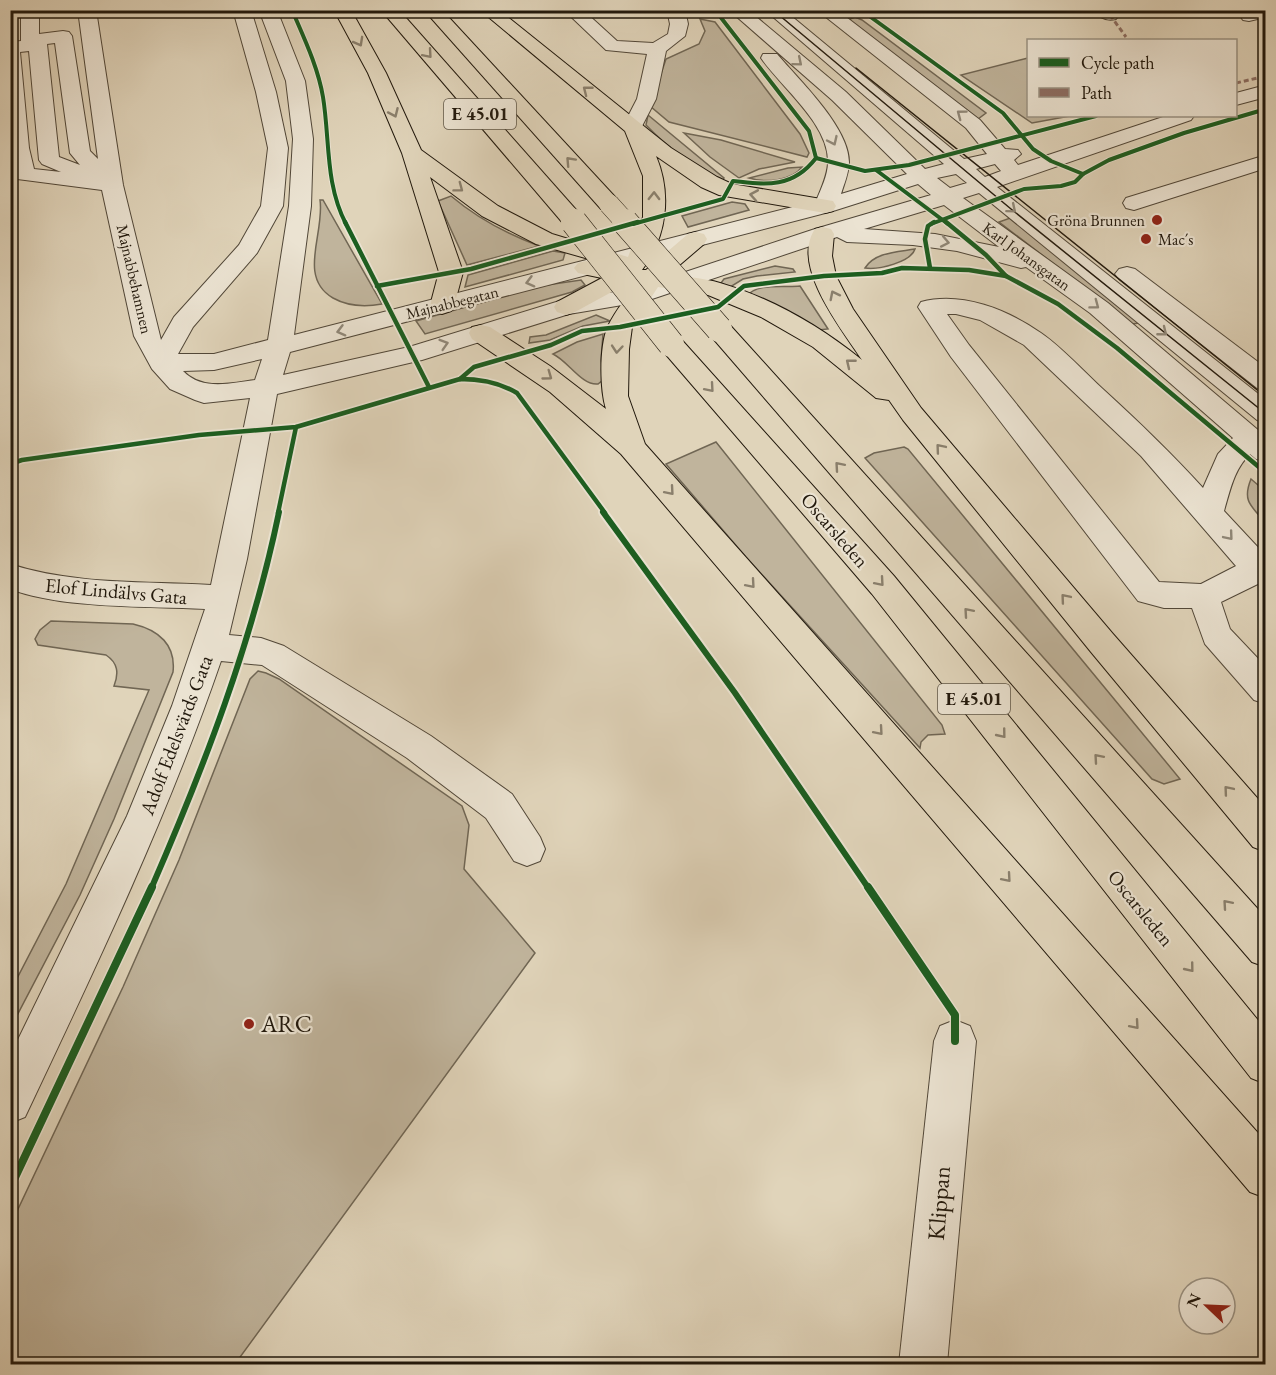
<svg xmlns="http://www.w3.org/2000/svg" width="1276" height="1375" viewBox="0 0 1276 1375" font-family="'EB Garamond',serif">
<rect width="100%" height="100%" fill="#e0d4ba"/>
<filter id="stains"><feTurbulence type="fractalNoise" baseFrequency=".00333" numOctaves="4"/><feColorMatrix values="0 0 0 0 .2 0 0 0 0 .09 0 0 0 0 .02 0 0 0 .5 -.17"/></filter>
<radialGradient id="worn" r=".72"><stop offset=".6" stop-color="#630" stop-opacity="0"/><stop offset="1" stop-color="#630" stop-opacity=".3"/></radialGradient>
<g fill="#c0b49c" stroke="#706654" stroke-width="1.5">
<path d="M855 17 862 20 986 113 978 119 848 20Z"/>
<path d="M700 19 715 22 800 134 809 153 807 157 669 122 650 106 666 59 699 44 705 31Z"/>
<path d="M1028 58V116H1070L1032 123 961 75Z"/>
<path d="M648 115 724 178 723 180C695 167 668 148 646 125Z"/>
<path d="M684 133 721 140 795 162 759 169 739 178 710 157Z"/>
<path d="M802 167C792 181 765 183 749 178L788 168Z"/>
<path d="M451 196C477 218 507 234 539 246L467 265 438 201Z"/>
<path d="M320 200H323L382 304C365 307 349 307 333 298 297 277 325 233 320 200Z"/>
<path d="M732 202 745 204 749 210 688 227 682 216Z"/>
<path d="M1013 217 1140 323 1132 324 999 222Z"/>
<path d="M915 249C911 262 879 270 865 268 875 252 898 252 915 249Z"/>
<path d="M553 251 565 253 563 260 465 287 468 275Z"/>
<path d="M775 266 793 269 795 272 757 276 743 279 727 289 718 287 724 279Z"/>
<path d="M581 280 585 285 572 292 425 334 416 321 540 286Z"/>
<path d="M800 286 828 329 818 330 746 297C757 282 784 288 800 286Z"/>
<path d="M596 315 610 321 583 326 550 340 529 343 530 337 546 335Z"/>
<path d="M603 334 601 360 603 380 598 384C582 386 568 361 553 354L577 342Z"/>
<path d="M716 442 942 725 945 734 928 735 921 742 920 748 746 557 666 464Z"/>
<path d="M904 447 908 449 1180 779 1164 784 1152 779 865 458 874 453Z"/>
<path d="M1251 479 1265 491V522C1251 506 1242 501 1251 479Z"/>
<path d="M51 621 133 624C159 630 176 645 173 672L114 819 80 895 11 1027V990L66 884 149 690 114 686C119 673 118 663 106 655L38 645 35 639 40 630Z"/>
<path d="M258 671 266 673 279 679 462 806 469 825 464 869 535 953 235 1364H11V1224L123 987 179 860 250 679Z"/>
</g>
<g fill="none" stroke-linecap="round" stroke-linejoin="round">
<g stroke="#514738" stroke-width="2">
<g id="minor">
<path d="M21 10H39V34L63 31 69 32 72 36 90 151 98 159 78 10H96L123 185 161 340 174 317 239 245 261 206 268 148 256 92 233 10H251L276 92 288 148 283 206 257 253 193 327 178 354H214L268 340 289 206 293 139 286 81 259 10H277L305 81 313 139 311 206 294 335 816 201C821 189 828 175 828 162 829 124 781 87 761 58L763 54H777C799 80 849 127 849 162 849 173 844 184 841 194L907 174 832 100 729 10H748L846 92 925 169 944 164 765 10H784L964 159 987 154 966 128 817 10H837L980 120 1005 149 1018 150 1021 154 1014 160 1018 165 1166 116H1194L1191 120 997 187 1266 400V423L1257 420 979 193 963 198 1108 303 1258 430H1266V462L1256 459 1250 454C1234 469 1230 491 1224 511L1266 556V580L1221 602 1230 629 1266 667V704L1254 700 1205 644 1192 608H1164L1138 601 951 357 918 307 921 302C962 291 1008 310 1041 333 1064 349 1085 373 1105 391 1139 422 1172 454 1203 488L1218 454 1233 438 1090 313 1026 267 1021 268 957 251 913 245 847 242 837 237 646 301 569 314 422 360 277 394 247 559 229 635 261 638 284 646 431 736 512 794 540 837 545 849 540 861 527 866 514 861 486 818 407 758 262 665 221 661C167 818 96 967 25 1117L10 1123V1056L127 816 172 706 205 609C148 606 63 609 10 589V564C74 585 145 581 211 585L250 398 204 403 195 400 170 389 152 369 134 336 102 190 25 180 17 179 10 156V42L21 41ZM55 43 70 153 80 165 59 157 47 44ZM29 51 39 160 42 164 61 172 34 169 29 148 20 52ZM995 164 1001 171 985 177 976 169ZM956 174 967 183 950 188 937 178ZM918 184 931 195 815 229 634 289 566 299 409 347 283 375 290 352 833 211ZM944 205 999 247 935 234 864 229ZM947 314H956L980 320 1024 345 1141 456 1236 566 1201 584 1159 582 969 345ZM262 359 255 380C231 383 202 391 183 371L214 370Z"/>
<path d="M564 10H583L617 41 653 43 668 34 670 24 667 10H685L688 24 685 36 666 51 656 99 640 130H626L623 126 637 99 647 54 606 50Z"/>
<path d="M1094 10H1115L1119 15 1116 19C1107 21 1099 18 1094 10Z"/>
<path d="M1250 10H1266V17L1249 21 1243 20 1240 16 1243 12Z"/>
<path d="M1266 85V97L1236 105V93Z"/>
<path d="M1266 155V168L1134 210 1126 208 1123 203 1126 198Z"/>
<path d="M1127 267 1135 269 1266 368V391L1257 388 1119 279 1115 274 1119 269Z"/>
<path d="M955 1020 970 1026 976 1041 947 1364H899L934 1041 940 1026Z"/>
</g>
</g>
<g stroke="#21180c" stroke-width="2">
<g id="highway">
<path d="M334 10H351L386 73 421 150 498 206 552 234 628 257 643 217V176L625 131 480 10H499L671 148 717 177 732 184 833 201 836 206 833 211 825 213 719 195 701 187 656 156C672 194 667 237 642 270H646L688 234 696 232 704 234 707 239 704 244 669 274C686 277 704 278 720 283 772 298 821 327 862 360 843 331 790 266 815 229L823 227 831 229 834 234 832 256 836 276 853 309 921 408 1113 634 1266 808V852L1253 847 1091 652 903 420 889 400 876 398 813 347 761 317 708 295 658 287 632 327 629 349 628 396 645 444 1266 1142V1198L1250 1192 621 454 550 392 472 339 469 333 472 327 481 325 490 327 550 366 606 409C600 390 599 346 608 326 615 311 627 297 636 283L630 282 575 312 566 315 557 312 554 307 557 302 602 278 578 273 574 268 578 263 586 261 610 265 536 244 482 216 430 177 463 272 454 306 451 311 442 314 433 311 430 306 439 272 402 153 368 73Z"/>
<path d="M381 10H399L578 212 581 217 578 222 570 224 562 222Z"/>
<path d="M424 10H442L617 199 620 204 617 209 609 211 601 209Z"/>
<path d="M719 321 728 323 1266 918V967L1252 962 710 335 707 329 710 323Z"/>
<path d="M671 336 680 338 894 576 1266 1030V1084L1251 1078 872 594 662 350 658 344 662 338Z"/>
</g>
</g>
<use href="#minor" fill="#ebe3d2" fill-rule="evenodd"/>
<use href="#highway" fill="#e0d4ba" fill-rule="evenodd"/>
<g stroke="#21180c" stroke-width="1.5">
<path d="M773 10 1011 209 1266 414"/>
<path d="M856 68 1266 397"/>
</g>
<g stroke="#21180c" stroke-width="21" stroke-linecap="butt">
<g id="highway-bridge-far1">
<path d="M609 204 627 224"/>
<path d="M570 217 576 224"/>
</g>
</g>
<g stroke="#21180c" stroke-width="27" stroke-linecap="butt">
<g id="highway-bridge">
<path d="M574 222 671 344"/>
<path d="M625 222 719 329"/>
</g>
</g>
<use href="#highway-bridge-far1" stroke="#e0d4ba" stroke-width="20"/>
<use href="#highway-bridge" stroke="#e0d4ba" stroke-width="26"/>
<g stroke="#8d6e63" stroke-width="3" stroke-dasharray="5 3" stroke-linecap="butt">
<path d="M1110 15 1126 37"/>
<path d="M1236 83 1266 76"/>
</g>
<g stroke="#ebe3d2" stroke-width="6">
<g id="cycleway-far3">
<path d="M292 10C304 38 318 67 323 97 330 140 325 184 346 224"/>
<path d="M861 10 1003 113 1033 149 1051 161 1083 174"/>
<path d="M816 158 865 171 909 165 1096 116"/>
<path d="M876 170 948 224"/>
<path d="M633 224 723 199 733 181C767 185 793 188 816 158L809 131 715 10"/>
<path d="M931 224 1024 189 1061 186 1075 182 1083 174 1109 160 1184 133 1266 109"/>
</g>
</g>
<g stroke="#ebe3d2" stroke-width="8">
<g id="cycleway-far2">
<path d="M345 222 429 387"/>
<path d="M946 222 986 255 1006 276"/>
<path d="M930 268 925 239 928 226 934 222"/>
<path d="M377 286 471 269 638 222"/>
<path d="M460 379 474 367 551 345 582 331 620 327 718 307 744 286 824 276 882 273 902 268 969 270 1006 276 1058 304 1117 348 1266 473"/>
<path d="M10 464 22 460 199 435 296 427 460 379C481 379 499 382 517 393L605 513"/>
<path d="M278 513 296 427"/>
</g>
</g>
<g stroke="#ebe3d2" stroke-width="10">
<g id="cycleway-far1">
<path d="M603 512 735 693 869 889"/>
<path d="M151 889C204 767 252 643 279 512"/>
</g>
</g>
<g stroke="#ebe3d2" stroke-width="11">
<g id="cycleway">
<path d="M868 887 955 1015V1041"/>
<path d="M10 1188 152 887"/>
</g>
</g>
<use href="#cycleway-far3" stroke="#1b5e20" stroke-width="4"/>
<use href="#cycleway-far2" stroke="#1b5e20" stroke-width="4.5"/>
<use href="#cycleway-far1" stroke="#1b5e20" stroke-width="6"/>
<use href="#cycleway" stroke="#1b5e20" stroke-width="8"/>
</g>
<defs><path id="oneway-chevron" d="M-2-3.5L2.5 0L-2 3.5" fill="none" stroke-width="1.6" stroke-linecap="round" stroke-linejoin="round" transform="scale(1.5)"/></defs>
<g stroke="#8a7f6c">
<use href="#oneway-chevron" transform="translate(359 42) rotate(61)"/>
<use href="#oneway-chevron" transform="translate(428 54) rotate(49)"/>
<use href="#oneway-chevron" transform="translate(587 90) rotate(-142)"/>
<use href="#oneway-chevron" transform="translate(394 113) rotate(66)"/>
<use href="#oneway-chevron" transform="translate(570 161) rotate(-133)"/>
<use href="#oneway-chevron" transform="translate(459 188) rotate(37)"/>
<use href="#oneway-chevron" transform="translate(754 195) rotate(-170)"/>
<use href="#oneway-chevron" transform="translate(654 196) rotate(-89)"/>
<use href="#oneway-chevron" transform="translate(834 295) rotate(-117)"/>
<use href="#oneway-chevron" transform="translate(617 349) rotate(95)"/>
<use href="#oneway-chevron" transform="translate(850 363) rotate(-141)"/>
<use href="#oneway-chevron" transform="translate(548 376) rotate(36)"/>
<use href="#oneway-chevron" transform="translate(710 388) rotate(49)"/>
<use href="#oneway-chevron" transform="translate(940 448) rotate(-130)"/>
<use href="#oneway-chevron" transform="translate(839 466) rotate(-131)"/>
<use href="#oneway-chevron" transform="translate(670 491) rotate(49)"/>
<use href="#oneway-chevron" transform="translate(880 582) rotate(49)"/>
<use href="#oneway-chevron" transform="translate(751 584) rotate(49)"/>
<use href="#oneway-chevron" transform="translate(1065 598) rotate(-130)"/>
<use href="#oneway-chevron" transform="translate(968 612) rotate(-131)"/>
<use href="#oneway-chevron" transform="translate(879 731) rotate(49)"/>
<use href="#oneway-chevron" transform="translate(1002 734) rotate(51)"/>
<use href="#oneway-chevron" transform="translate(1098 758) rotate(-131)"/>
<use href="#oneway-chevron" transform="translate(1228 790) rotate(-130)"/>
<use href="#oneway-chevron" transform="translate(1007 878) rotate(49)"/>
<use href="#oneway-chevron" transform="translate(1227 904) rotate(-131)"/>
<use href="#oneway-chevron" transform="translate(1190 968) rotate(51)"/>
<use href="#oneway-chevron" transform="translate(1135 1025) rotate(49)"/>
</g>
<g stroke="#908879">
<use href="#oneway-chevron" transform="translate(798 62) rotate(40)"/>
<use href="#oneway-chevron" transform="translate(961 114) rotate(-143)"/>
<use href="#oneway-chevron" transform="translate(833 141) rotate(65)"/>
<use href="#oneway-chevron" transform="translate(1012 209) rotate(40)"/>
<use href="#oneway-chevron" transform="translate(945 242) rotate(11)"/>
<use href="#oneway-chevron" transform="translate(530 282) rotate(165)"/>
<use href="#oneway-chevron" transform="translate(1095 305) rotate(37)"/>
<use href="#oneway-chevron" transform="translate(341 331) rotate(165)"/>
<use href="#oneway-chevron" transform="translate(1163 332) rotate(39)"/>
<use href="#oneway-chevron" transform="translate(444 344) rotate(-17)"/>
<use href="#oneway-chevron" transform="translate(1229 536) rotate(50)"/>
</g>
<g fill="#8f2418" stroke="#ebe3d2" stroke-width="2">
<circle cx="1157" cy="220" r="6"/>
<circle cx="1146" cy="239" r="6"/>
<circle cx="249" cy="1024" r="6"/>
</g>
<g text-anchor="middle" stroke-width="4.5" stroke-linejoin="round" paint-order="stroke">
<g font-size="16" fill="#21180c" stroke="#ebe3d2" text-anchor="end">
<text x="1145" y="226">Gröna Brunnen</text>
<text x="1158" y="245" text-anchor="start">Mac´s</text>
</g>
<g font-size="16" fill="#21180c" stroke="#ebe3d2">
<text transform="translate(1027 256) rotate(36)" y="6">Karl Johansgatan</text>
<text transform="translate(135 279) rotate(77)" y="6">Majnabbehamnen</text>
<text transform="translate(452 302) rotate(-14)" y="6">Majnabbegatan</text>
</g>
<g fill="#ebe3d2" stroke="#5e5547" stroke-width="1.5">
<rect x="444" y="99" width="72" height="30" rx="4.5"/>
<rect x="938" y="684" width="72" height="30" rx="4.5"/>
</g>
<g font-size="18" font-weight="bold" fill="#21180c">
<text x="480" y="120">E 45.01</text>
<text x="974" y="705">E 45.01</text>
</g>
<g font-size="20" fill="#21180c" stroke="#ebe3d2">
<text transform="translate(835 530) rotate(49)" y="7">Oscarsleden</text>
<text transform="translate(116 591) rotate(5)" y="7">Elof Lindälvs Gata</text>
<text transform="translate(176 735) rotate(-69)" y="7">Adolf Edelsvärds Gata</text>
<text transform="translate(1141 908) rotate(51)" y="7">Oscarsleden</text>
</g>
<g font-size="24" fill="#21180c" stroke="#ebe3d2" text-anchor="start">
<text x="261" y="1032">ARC</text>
</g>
<g font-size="24" fill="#21180c" stroke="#ebe3d2">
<text transform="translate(939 1203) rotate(-85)" y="8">Klippan</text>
</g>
</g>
<rect width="1276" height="1375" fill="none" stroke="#e0d4ba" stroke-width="36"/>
<rect x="12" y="12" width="1252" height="1351" fill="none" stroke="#21180c" stroke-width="3"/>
<rect x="18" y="18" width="1240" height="1339" fill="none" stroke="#21180c" stroke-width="1.5"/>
<rect x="1027" y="39" width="210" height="78" fill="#ebe3d2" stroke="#9a9283" stroke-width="1.5"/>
<rect x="1039" y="58" width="30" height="9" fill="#1b5e20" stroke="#9a9283" stroke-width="1.5"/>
<text x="1081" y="69" font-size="18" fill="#21180c">Cycle path</text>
<rect x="1039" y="88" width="30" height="9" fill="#8d6e63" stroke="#9a9283" stroke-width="1.5"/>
<text x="1081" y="99" font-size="18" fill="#21180c">Path</text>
<g transform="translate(1207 1306) rotate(293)"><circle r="28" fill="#ebe3d2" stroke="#9a9283" stroke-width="1.5"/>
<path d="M0-4.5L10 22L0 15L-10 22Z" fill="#8f2418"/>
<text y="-9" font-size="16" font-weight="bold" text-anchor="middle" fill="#21180c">N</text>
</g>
<rect width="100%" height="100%" filter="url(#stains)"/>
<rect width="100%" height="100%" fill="url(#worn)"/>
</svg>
